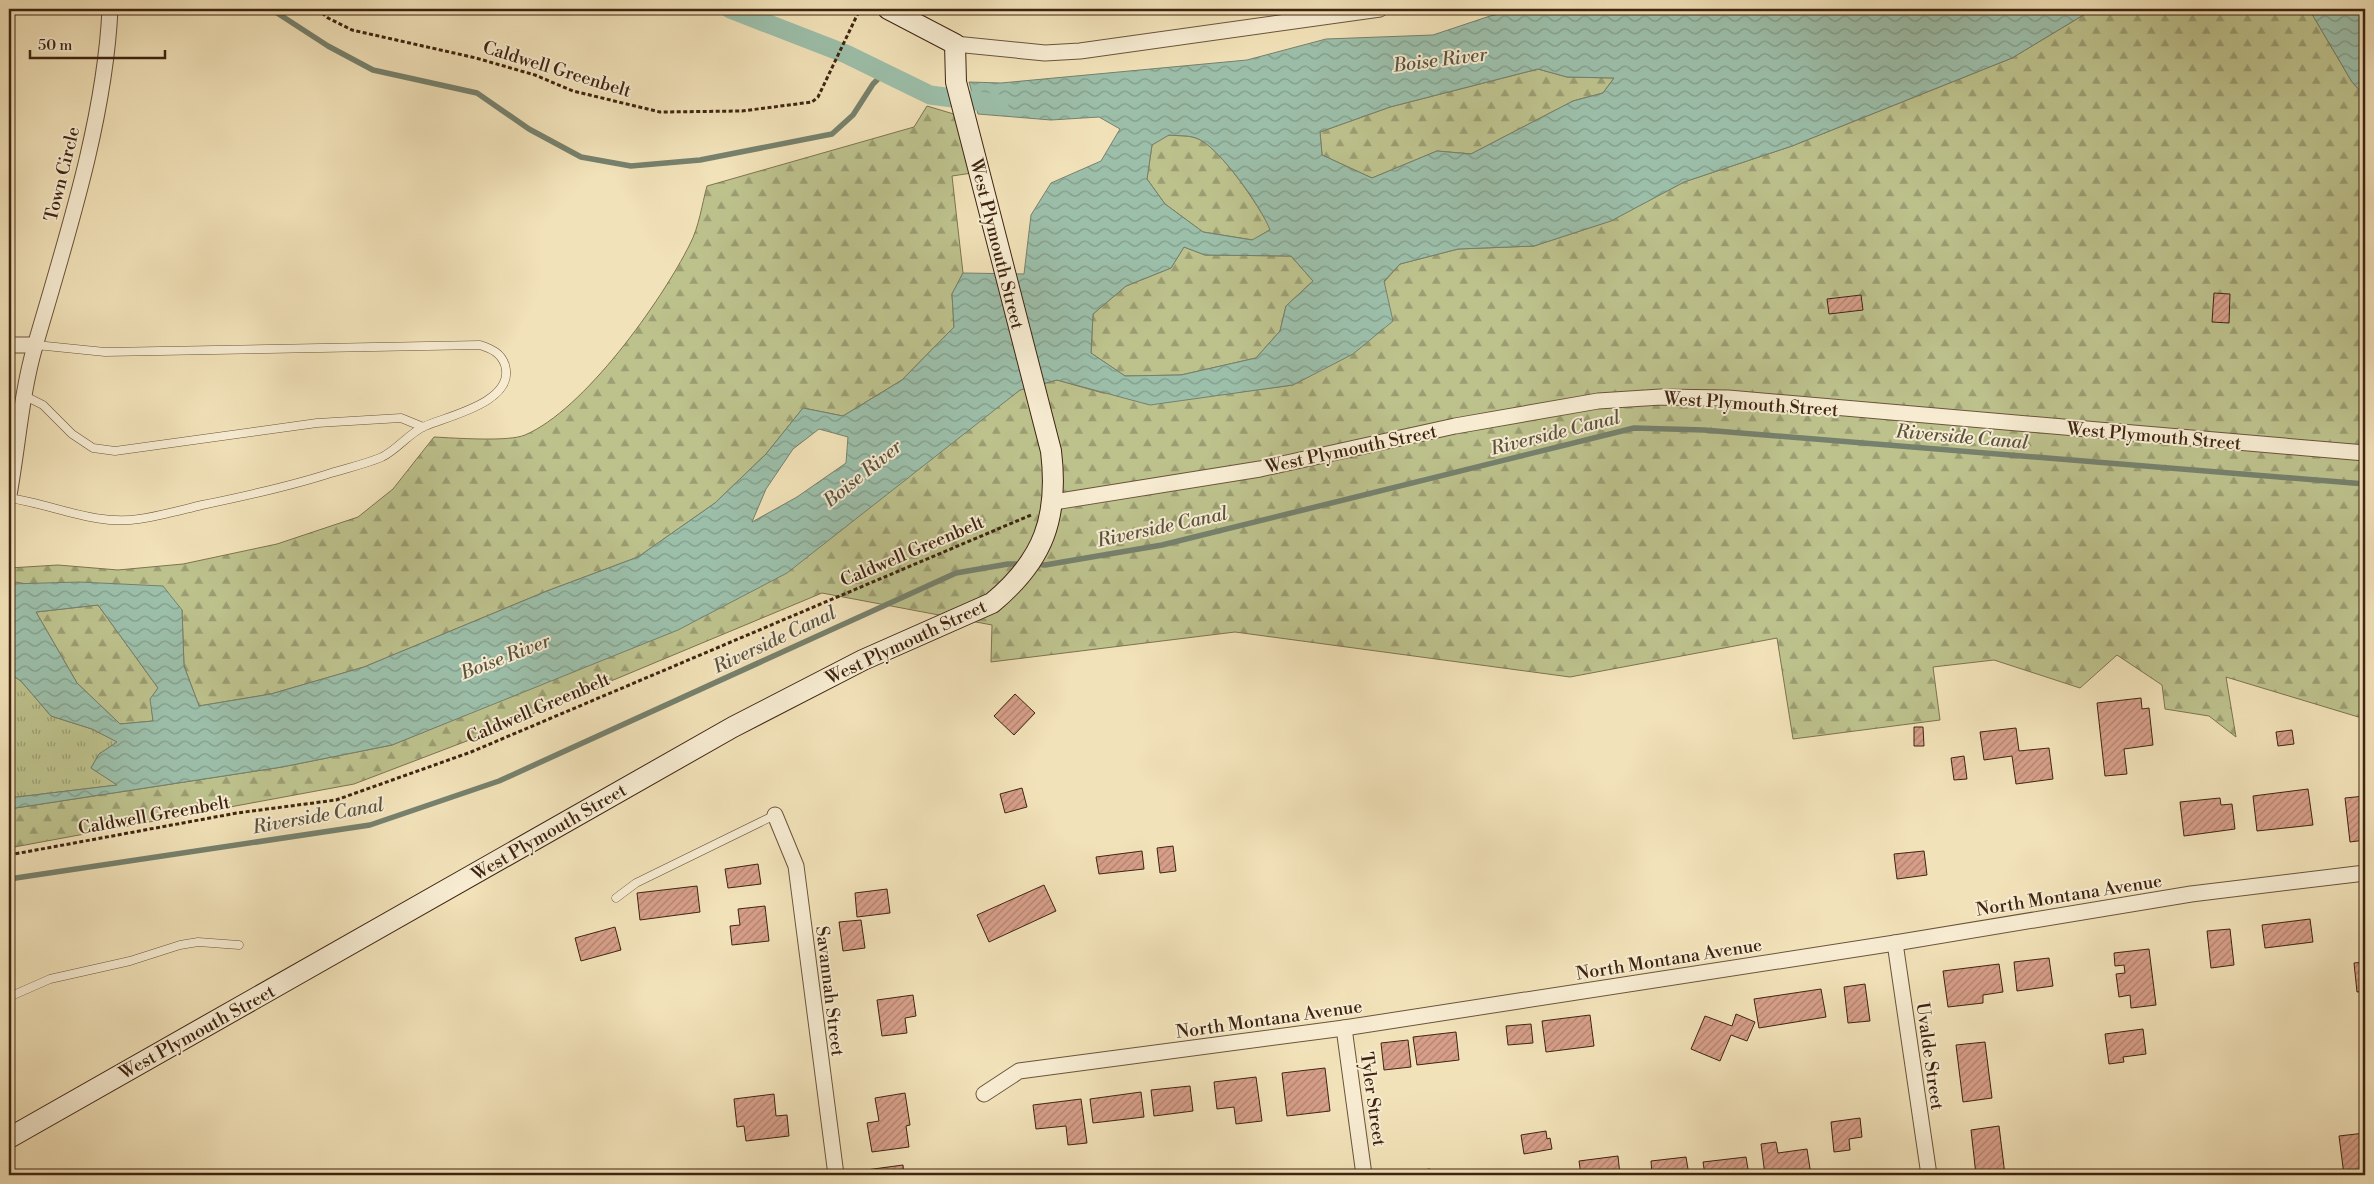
<svg xmlns="http://www.w3.org/2000/svg" width="2374" height="1184" viewBox="0 0 2374 1184" font-family="'Libre Bodoni',serif">
<defs>
<pattern id="grass-tufts" width="24" height="20" patternUnits="userSpaceOnUse" patternTransform="scale(1.25)"><rect width="24" height="20" fill="#bdc28d"/><path d="M3 7l-1-3M5 7V3M7 7l1-3M15 17l-1-3M17 17v-4M19 17l1-3" fill="none" stroke="#9b9d72"/></pattern>
<pattern id="forest-firs" width="22" height="20" patternUnits="userSpaceOnUse" patternTransform="scale(1.25)"><rect width="22" height="20" fill="#bdc28d"/><path d="M5 1l3.5 6h-7zM16 11l3.5 6h-7z" fill="#9b9d72"/></pattern>
<pattern id="water-waves" width="16" height="10" patternUnits="userSpaceOnUse" patternTransform="scale(1.25)"><rect width="16" height="10" fill="#9cbfaa"/><path d="M0 5q4-4 8 0t8 0" fill="none" stroke="#819b89"/></pattern>
<pattern id="building-hatch" width="6" height="6" patternUnits="userSpaceOnUse" patternTransform="scale(1.25)"><rect width="6" height="6" fill="#d79f89"/><path d="M-1 1l2-2M0 6l6-6M5 7l2-2" fill="none" stroke="#b0816f"/></pattern>
</defs>
<rect width="100%" height="100%" fill="#f2e2b9"/>
<filter id="stains"><feTurbulence type="fractalNoise" baseFrequency=".004" numOctaves="4"/><feColorMatrix values="0 0 0 0 .2 0 0 0 0 .09 0 0 0 0 .02 0 0 0 .5 -.17"/></filter>
<radialGradient id="worn" r=".72"><stop offset=".6" stop-color="#630" stop-opacity="0"/><stop offset="1" stop-color="#630" stop-opacity=".3"/></radialGradient>
<path fill="url(#grass-tufts)" stroke="#7e734f" d="M9 673 21 681 51 716 92 729 118 742 99 754 91 768 118 785 9 798Z"/>
<g fill="url(#forest-firs)" stroke="#7e734f">
<path d="M2113 9H2309L2352 82 2365 96V719L2226 677 2236 737 2209 716 2165 709 2162 685 2117 655 2080 688 1994 660 1933 667 1940 720 1793 739 1777 638 1570 677 1235 632 991 662 992 625 822 593 472 739 354 784 9 848V809L282 767 392 745 516 694 990 412 1020 390 1057 380 1103 393 1225 394 1293 385 1400 264 1458 249 1534 246 1610 221 1684 182 1792 146 2012 58 2090 11Z"/>
<path d="M1538 69 1567 77 1614 78 1603 93 1573 101 1471 154 1437 151 1372 178 1322 155 1320 132 1390 107Z"/>
<path d="M927 106 957 115 972 173 952 176 963 273 952 294 954 327 902 380 843 416 803 408 766 454 715 503 638 557 547 591 364 667 271 694 199 706 184 666 182 610 15 582 9 584V568L58 565 118 570 183 564 277 544 358 517 393 489 434 437C454 438 509 442 525 435 584 410 661 302 690 244 699 227 702 204 707 186L914 127Z"/>
<path d="M1168 135C1177 136 1188 135 1196 138 1219 145 1259 207 1271 229L1253 240 1203 232 1165 204 1147 179 1152 145Z"/>
<path d="M1184 247 1205 255 1291 256 1313 281 1286 306 1280 331 1256 358 1181 375 1125 376 1091 353 1093 314 1126 286 1171 268Z"/>
<path d="M98 605 158 688 151 699 153 721 120 724 77 683 36 612Z"/>
</g>
<g fill="url(#water-waves)" stroke="#76816d" fill-rule="evenodd">
<path d="M1524 9H2113L2090 11 2012 58 1792 146 1684 182 1611 221 1534 246 1458 249 1400 264 1384 281 1393 321 1353 354 1293 385 1150 405 1057 380 1020 390 787 573 678 630 392 745 282 767 9 809V798L117 785 91 768 99 754 117 742 92 729 51 716 21 681 9 673V584L79 582 163 586 182 610 184 666 199 706 271 694 364 667 547 591 638 557 715 503 766 454 803 408 843 416 902 380 954 327 952 294 963 273 1024 274 1031 215 1051 183 1101 161 1120 129 1099 117 1051 120 978 114 969 82 1001 83 1247 60 1326 39 1433 35 1490 16ZM1538 69 1567 77 1614 78 1603 93 1573 101 1471 154 1437 151 1372 178 1322 155 1320 132 1390 107ZM1169 135C1177 136 1188 135 1196 138 1218 145 1262 208 1270 230L1252 240 1203 232 1165 204 1147 179 1152 145ZM1184 247 1205 255 1291 256 1313 281 1286 306 1280 331 1256 358 1181 375 1125 376 1091 353 1093 314 1126 286 1171 268ZM819 429 848 437 846 463 797 497 752 522 766 489 793 449ZM98 605 158 688 150 699 153 721 120 724 77 683 36 612Z"/>
<path d="M2309 9H2365V96L2352 82Z"/>
</g>
<g fill="none" stroke-linecap="round" stroke-linejoin="round">
<g stroke="#76816d" stroke-width="5.5">
<path d="M271 9 328 46 373 70 477 93 529 129 581 157 631 166 700 160 832 134 853 115 873 84 884 73"/>
<path d="M1033 564 1045 565 1162 545 1634 428 1704 430 2365 484"/>
<path d="M9 879 370 825 499 781 956 573 1008 564H1024"/>
</g>
<path stroke="#9cbfaa" stroke-width="19" d="M730 9 846 54 930 95 999 104"/>
</g>
<g fill="url(#building-hatch)" stroke="#3e2411">
<path d="M2214 293 2230 294 2229 323 2212 322Z"/>
<path d="M1861 295 1863 310 1829 314 1827 299Z"/>
<path d="M1015 694 1035 713 1014 735 994 716Z"/>
<path d="M2141 698 2142 709 2149 708 2153 745 2124 749 2127 774 2105 776 2097 703Z"/>
<path d="M1914 727H1923L1924 746H1914Z"/>
<path d="M2016 728 2019 751 2049 748 2053 779 2016 784 2012 756 1984 760 1980 732Z"/>
<path d="M2292 730 2294 744 2278 746 2276 732Z"/>
<path d="M1964 756 1967 779 1954 780 1951 758Z"/>
<path d="M1022 788 1027 807 1005 813 1000 794Z"/>
<path d="M2308 789 2313 825 2257 831 2253 796Z"/>
<path d="M2365 796V840L2350 842 2345 798Z"/>
<path d="M2220 798 2221 805 2232 804 2235 829 2184 836 2180 802Z"/>
<path d="M1173 846 1176 871 1160 873 1157 848Z"/>
<path d="M1142 851 1144 869 1099 874 1096 857Z"/>
<path d="M1924 851 1927 875 1897 879 1894 854Z"/>
<path d="M758 864 761 884 728 888 725 869Z"/>
<path d="M1044 885 1056 911 989 942 977 915Z"/>
<path d="M697 886 700 912 640 920 637 893Z"/>
<path d="M887 889 890 913 857 917 855 893Z"/>
<path d="M765 906 769 941 732 945 730 926 740 925 738 909Z"/>
<path d="M2310 919 2313 942 2265 948 2262 925Z"/>
<path d="M861 920 865 948 843 951 839 922Z"/>
<path d="M615 927 621 950 581 961 575 938Z"/>
<path d="M2230 929 2234 965 2211 968 2207 931Z"/>
<path d="M2149 949 2156 1005 2131 1008 2130 995 2119 997 2116 974 2125 973 2124 965 2115 966 2114 953Z"/>
<path d="M2049 958 2053 986 2017 991 2014 962Z"/>
<path d="M2365 962V991L2357 992 2354 963Z"/>
<path d="M1999 964 2003 992 1983 995V1003L1948 1007 1943 971Z"/>
<path d="M1865 984 1870 1021 1848 1023 1844 987Z"/>
<path d="M1821 989 1826 1017 1759 1028 1754 999Z"/>
<path d="M913 995 916 1016 905 1018 907 1033 882 1036 877 1000Z"/>
<path d="M1736 1014 1755 1022 1747 1041 1731 1035 1720 1061 1691 1049 1705 1016 1732 1026Z"/>
<path d="M1590 1015 1594 1046 1546 1052 1542 1021Z"/>
<path d="M1531 1024 1533 1043 1508 1045 1506 1026Z"/>
<path d="M2143 1029 2146 1054 2123 1057 2124 1062 2109 1064 2105 1034Z"/>
<path d="M1456 1032 1459 1060 1417 1065 1413 1037Z"/>
<path d="M1408 1040 1411 1067 1384 1070 1381 1043Z"/>
<path d="M1985 1042 1992 1098 1963 1102 1956 1045Z"/>
<path d="M1325 1068 1330 1111 1287 1116 1282 1073Z"/>
<path d="M1256 1077 1262 1121 1236 1124 1234 1107 1217 1109 1214 1082Z"/>
<path d="M1190 1086 1193 1111 1154 1116 1151 1090Z"/>
<path d="M1141 1092 1144 1117 1093 1123 1090 1099Z"/>
<path d="M905 1093 910 1125 906 1126 909 1147 872 1152 867 1123 879 1121 875 1098Z"/>
<path d="M774 1094 776 1116 787 1115 789 1136 746 1141 744 1126 737 1127 734 1099Z"/>
<path d="M1081 1099 1087 1143 1068 1145 1066 1126 1036 1129 1033 1105Z"/>
<path d="M1860 1118 1862 1137 1849 1139 1850 1150 1834 1152 1831 1122Z"/>
<path d="M1999 1126 2005 1175H1976L1971 1130Z"/>
<path d="M1546 1131 1547 1139 1550 1138 1552 1149 1524 1154 1521 1135Z"/>
<path d="M2365 1133V1175H2344L2339 1136Z"/>
<path d="M1776 1142 1778 1153 1807 1149 1811 1175H1765L1761 1144Z"/>
<path d="M1618 1156 1620 1175H1581L1579 1161Z"/>
<path d="M1686 1157 1689 1175H1652L1651 1161Z"/>
<path d="M1746 1157 1749 1175H1705L1703 1162Z"/>
<path d="M903 1165 904 1175H867L866 1170Z"/>
<path d="M1430 1169V1175H1400V1173Z"/>
<path d="M1552 1172V1175H1518L1529 1174Z"/>
</g>
<g fill="none" stroke-linecap="round" stroke-linejoin="round">
<g stroke="#6b543b" stroke-width="9">
<g id="lane">
<path d="M23 395 43 405 72 434 93 448 115 451 317 423 401 418 423 427"/>
<path d="M9 498C52 504 95 526 139 519 160 516 181 510 202 505 246 496 288 487 331 473 347 468 366 464 382 457 397 450 409 433 425 426 448 416 516 402 505 365 501 353 492 349 480 345L105 352 36 345"/>
<path d="M616 898 636 883 775 815"/>
<path d="M9 997 50 979 130 961 180 945 198 942 239 945"/>
</g>
</g>
<g stroke="#6b543b" stroke-width="17">
<g id="street">
<path d="M955 44 1045 53 1080 51 1380 9"/>
<path d="M9 345H36"/>
<path d="M9 495C18 445 21 395 35 346 66 239 105 120 110 9"/>
<path d="M1054 502 1260 469 1455 426 1598 401 1661 397 1728 398 2365 453"/>
<path d="M775 815 796 866 836 1175"/>
<path d="M1895 943 1929 1175"/>
<path d="M1344 1028 1364 1175"/>
<path d="M984 1094 1019 1071 1344 1028 1895 943 2191 894 2365 873"/>
</g>
</g>
<g stroke="#3e2411" stroke-width="22">
<path id="secondary" d="M9 1138 733 727 863 660 992 603C1044 560 1059 517 1051 451L956 82 955 44 888 9"/>
</g>
<g stroke="#3e2411" stroke-width="3" stroke-dasharray="4 2.5" stroke-linecap="butt">
<path d="M317 9 328 18 352 30 476 58 535 75 573 91 660 112 742 111 812 102 818 97 860 9"/>
<path d="M9 855 237 813 336 800 471 752 1031 515"/>
</g>
<use href="#lane" stroke="#f7ecd2" stroke-width="8"/>
<use href="#street" stroke="#f7ecd2" stroke-width="15"/>
<use href="#secondary" stroke="#f7ecd2" stroke-width="20"/>
</g>
<g text-anchor="middle" stroke-width="4" stroke-linejoin="round" paint-order="stroke">
<g font-size="18" fill="#3e2411" stroke="#f7ecd2">
<text transform="translate(557 69) rotate(17)" y="6">Caldwell Greenbelt</text>
<text transform="translate(62 174) rotate(-76)" y="6">Town Circle</text>
<text transform="translate(997 244) rotate(76)" y="6">West Plymouth Street</text>
<text transform="translate(1751 404) rotate(4)" y="6">West Plymouth Street</text>
<text transform="translate(2154 436) rotate(5)" y="6">West Plymouth Street</text>
<text transform="translate(1351 449) rotate(-12)" y="6">West Plymouth Street</text>
<text transform="translate(912 551) rotate(-23)" y="6">Caldwell Greenbelt</text>
<text transform="translate(906 642) rotate(-25)" y="6">West Plymouth Street</text>
<text transform="translate(538 708) rotate(-23)" y="6">Caldwell Greenbelt</text>
<text transform="translate(154 815) rotate(-10)" y="6">Caldwell Greenbelt</text>
<text transform="translate(549 832) rotate(-30)" y="6">West Plymouth Street</text>
<text transform="translate(2069 895) rotate(-9)" y="6">North Montana Avenue</text>
<text transform="translate(1669 959) rotate(-9)" y="6">North Montana Avenue</text>
<text transform="translate(830 991) rotate(83)" y="6">Savannah Street</text>
<text transform="translate(1269 1019) rotate(-8)" y="6">North Montana Avenue</text>
<text transform="translate(197 1032) rotate(-29)" y="6">West Plymouth Street</text>
<text transform="translate(1930 1056) rotate(82)" y="6">Uvalde Street</text>
<text transform="translate(1373 1099) rotate(82)" y="6">Tyler Street</text>
</g>
<g font-size="19" font-style="italic" fill="#5a523f" stroke="#f7ecd2">
<text transform="translate(1440 59) rotate(-7)" y="7">Boise River</text>
<text transform="translate(1555 432) rotate(-14)" y="7">Riverside Canal</text>
<text transform="translate(1962 436) rotate(5)" y="7">Riverside Canal</text>
<text transform="translate(862 473) rotate(-39)" y="7">Boise River</text>
<text transform="translate(1162 526) rotate(-12)" y="7">Riverside Canal</text>
<text transform="translate(774 639) rotate(-25)" y="7">Riverside Canal</text>
<text transform="translate(505 656) rotate(-21)" y="7">Boise River</text>
<text transform="translate(318 815) rotate(-10)" y="7">Riverside Canal</text>
</g>
</g>
<rect width="2374" height="1184" fill="none" stroke="#f2e2b9" stroke-width="30"/>
<rect x="10" y="10" width="2354" height="1164" fill="none" stroke="#3e2411" stroke-width="2.5"/>
<rect x="15" y="15" width="2344" height="1154" fill="none" stroke="#3e2411"/>
<path d="M30 50v8h135v-8" fill="none" stroke="#3e2411" stroke-width="2.5"/>
<text x="38" y="50" font-size="15" fill="#3e2411" stroke="#f7ecd2" stroke-width="4" paint-order="stroke">50 m</text>
<rect width="100%" height="100%" filter="url(#stains)"/>
<rect width="100%" height="100%" fill="url(#worn)"/>
</svg>
